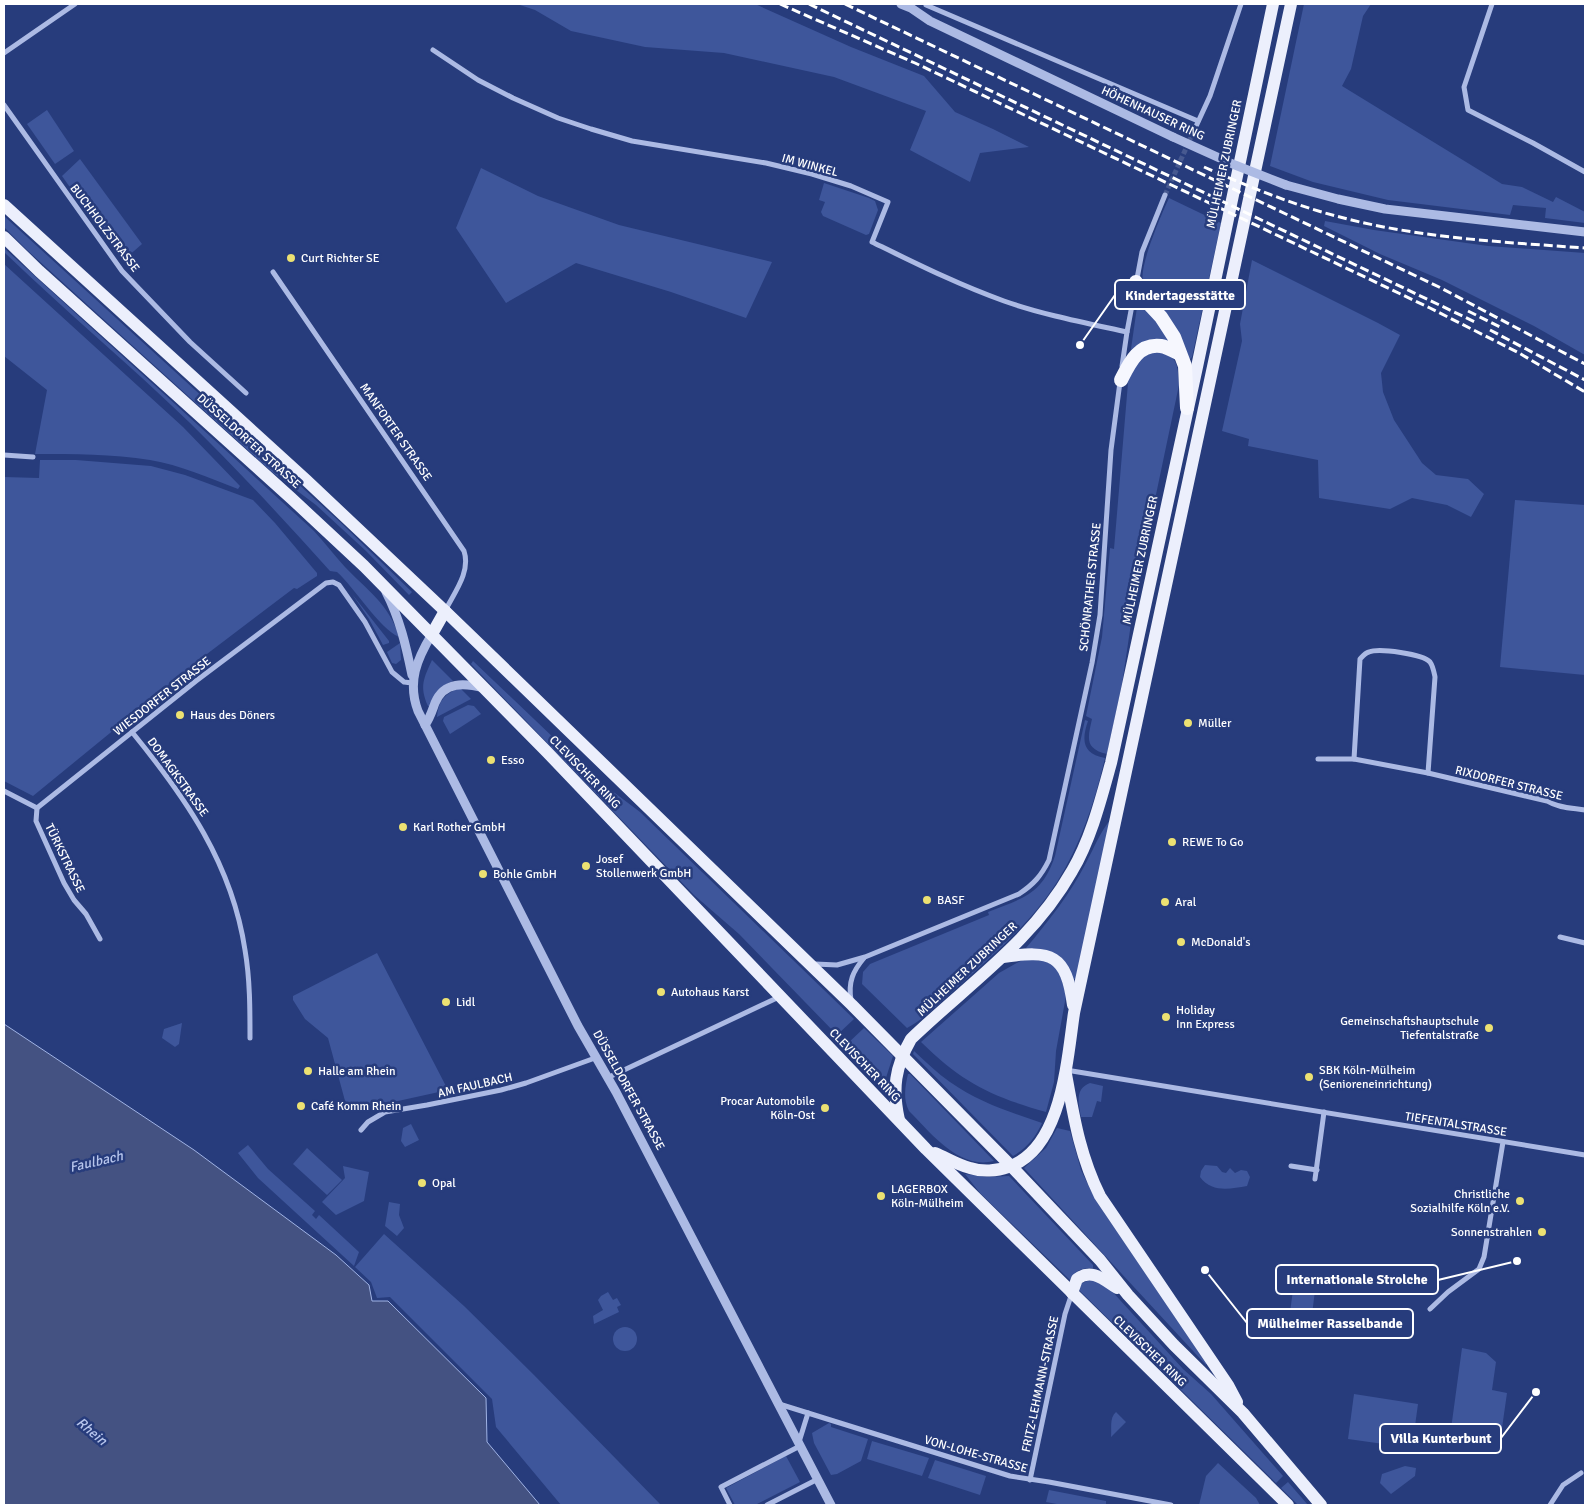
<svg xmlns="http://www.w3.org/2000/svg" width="1589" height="1509" viewBox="0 0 1589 1509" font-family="Signika,sans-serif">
<rect width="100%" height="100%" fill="#273c7c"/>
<g fill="#3e569b">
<path d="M517 4H755L851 47 924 76 955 112 993 129 1029 147 980 153 970 182 910 150 926 111 834 77 724 53 645 47 571 31 535 10Z"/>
<path d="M1304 4H1371L1363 16 1351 69 1342 86 1502 184 1522 187 1553 202 1556 197 1585 212V223L1545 218 1546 208 1513 205 1510 215 1388 200 1313 182 1270 166Z"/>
<path d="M47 110 74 151 55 164 27 124Z"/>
<path d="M80 159 142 244 126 258 115 251 62 176Z"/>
<path d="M481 168 538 196 619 225 772 262 746 318 671 292 576 263 506 303 456 228Z"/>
<path d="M824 183 869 198 875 201 878 210 869 234 866 235 823 216 821 212 825 202 819 200Z"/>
<path d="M1169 198 1221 223 1192 357 1189 360C1176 339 1148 304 1143 281 1139 266 1162 213 1169 198Z"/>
<path d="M4 216 340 522 412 592 409 595 366 551 316 505 272 472 27 250 4 227Z"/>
<path d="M1325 221 1374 230 1488 246 1585 253V355L1534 326 1442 280 1380 254 1324 226Z"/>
<path d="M4 248 314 531C325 543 334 555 345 567 366 589 390 605 399 637 379 628 354 587 337 572L330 571C284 520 238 470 189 422 129 364 64 310 4 252Z"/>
<path d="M1252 260 1378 323 1400 335 1381 373 1383 392 1394 420 1422 463 1436 475 1468 479 1484 494 1471 517 1447 505 1412 498 1390 509 1319 498 1318 460 1248 446 1249 439 1222 431 1242 341 1240 324Z"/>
<path d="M4 264 183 427 240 486 238 489C209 478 180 465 150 460 112 454 74 454 35 454L47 390 4 356Z"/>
<path d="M1140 303 1152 314 1172 343 1131 349 1137 307Z"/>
<path d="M1147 352C1175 352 1178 359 1179 385L1136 590 1122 684 1107 754C1084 749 1088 737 1092 719L1086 716 1102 637 1110 548 1114 549 1128 383H1126L1128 375Z"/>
<path d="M40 460H76L151 466 185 475 253 500 275 523 317 573V576L297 589 294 588 203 657 33 796 4 781V477L39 478Z"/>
<path d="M1515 500 1585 505V675L1500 667Z"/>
<path d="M352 594 389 641V643L383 645 369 619Z"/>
<path d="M400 643 401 660 396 664 392 663 387 652Z"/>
<path d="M432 660 453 681C440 686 435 693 430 706H428C419 686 424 678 432 660Z"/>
<path d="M473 661 599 781 640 812 854 1019 837 1035 739 934 694 895 471 664Z"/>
<path d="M460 688 471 699 437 717C438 701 445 693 460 688Z"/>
<path d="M468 705 474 706 481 714 450 734 443 721 444 717Z"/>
<path d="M1085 720 1088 721C1081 741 1083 754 1105 758 1095 801 1081 844 1057 882 1032 921 997 952 963 982 947 996 925 1019 907 1028L862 984 863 972 870 964 989 915 988 912C1023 898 1042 895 1055 856Z"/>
<path d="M1111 819 1076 979H1074L1026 948C1048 922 1070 894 1086 863 1094 848 1100 832 1111 819Z"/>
<path d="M377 953 448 1090 348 1112 328 1038 305 1019 293 1000V996Z"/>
<path d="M1024 959 1047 961 1059 971 1066 996 1056 1051 1054 1082 1046 1112C990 1096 963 1083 921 1042L999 973Z"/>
<path d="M182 1023 179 1044 175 1047 162 1038 164 1029Z"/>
<path d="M864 1028 893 1056 884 1084H883L846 1045Z"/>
<path d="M914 1051C926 1062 937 1073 950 1082 978 1102 1010 1112 1042 1123 1035 1138 1027 1148 1013 1156L913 1054Z"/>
<path d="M908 1074H910L994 1161C959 1170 931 1133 909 1111 903 1099 905 1087 908 1074Z"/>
<path d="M1090 1083 1103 1086 1101 1102 1097 1101 1092 1117H1081C1079 1104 1074 1089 1090 1083Z"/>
<path d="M411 1124 419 1140 405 1147 401 1141 403 1128Z"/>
<path d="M1057 1128 1070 1131 1081 1170 1095 1199 1206 1363V1365L1024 1168 1046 1148Z"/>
<path d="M248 1145 268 1169 315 1211 312 1215 316 1219 319 1215 359 1252 354 1266 258 1178 238 1153Z"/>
<path d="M307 1148 342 1180 327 1195 293 1164Z"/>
<path d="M1205 1165 1217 1166 1222 1172 1226 1173 1230 1168 1235 1173 1241 1170 1247 1171 1250 1177 1247 1186C1230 1189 1212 1193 1200 1177L1201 1171Z"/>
<path d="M343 1166 369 1172 364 1201 336 1215 322 1202 345 1178Z"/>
<path d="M965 1174 987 1177 1009 1176 1093 1265V1268C1082 1268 1075 1270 1070 1280L980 1193Z"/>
<path d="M389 1202 400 1204 399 1215 404 1228 397 1236 385 1226Z"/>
<path d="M384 1234 464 1306 534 1375 661 1505H561L496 1427 492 1399 390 1297 377 1298 371 1282 355 1267Z"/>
<path d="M1318 1267 1310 1330 1288 1327 1296 1268Z"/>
<path d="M1092 1279 1109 1288 1183 1369 1211 1394 1283 1476 1276 1483 1079 1290 1080 1284Z"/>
<path d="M608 1292 613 1300 617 1298 621 1305 617 1307 619 1312 594 1324 593 1316 603 1310 598 1300 601 1296Z"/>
<circle cx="625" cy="1339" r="12"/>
<path d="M1462 1348 1486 1353 1496 1362 1492 1390 1507 1393 1501 1435 1451 1429Z"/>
<path d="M1354 1394 1418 1404 1412 1448 1348 1439Z"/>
<path d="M1116 1412 1126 1422 1111 1437C1112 1429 1109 1418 1116 1412Z"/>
<path d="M829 1423 831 1424V1427L868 1439 861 1461 837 1474 831 1475 814 1443 812 1433Z"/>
<path d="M872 1441 929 1458 922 1476 867 1459Z"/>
<path d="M786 1456 800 1482 755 1505H735L726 1488Z"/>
<path d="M935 1460 986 1476 980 1495 928 1478Z"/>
<path d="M1218 1463 1256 1498 1260 1505H1199L1206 1476Z"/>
<path d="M1405 1466 1416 1468 1415 1476 1391 1494 1380 1483 1382 1474Z"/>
<path d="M1288 1482 1308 1505H1298L1281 1488Z"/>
<path d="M1049 1490 1106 1501V1505H1062L1046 1502Z"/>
</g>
<path fill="#445282" stroke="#a0b3e5" d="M4 1024 194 1150 336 1255 369 1285 372 1301H388L486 1398 487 1442 540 1505H4Z"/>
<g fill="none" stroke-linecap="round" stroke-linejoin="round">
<path stroke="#475990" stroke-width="5" stroke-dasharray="5 2.5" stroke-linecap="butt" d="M1165 195 1192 135"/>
<g stroke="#acbae4" stroke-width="5">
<path d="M1492 4 1464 87 1468 110 1533 143 1585 172"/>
<path d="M926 5 1198 121"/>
<path d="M433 50 478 80 513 98 558 118 591 129 632 141 766 163 812 174 851 186 888 202 872 242C915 263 959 285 1004 301 1044 315 1086 323 1127 332"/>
<path d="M4 53 75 4"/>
<path d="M4 105 122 271 190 342 246 393"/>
<path d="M1192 135 1210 96 1241 4"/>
<path d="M273 272 464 551C471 572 454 593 445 611"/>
<path d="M1122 366 1127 332 1142 252 1165 195"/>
<path d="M4 455 33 457"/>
<path d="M132 732C186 798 232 864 245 950 250 979 250 1009 250 1038"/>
<path d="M1318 759H1354L1428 773 1547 801C1558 808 1573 808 1585 810"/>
<path d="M1354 759 1360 659C1362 657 1365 653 1369 652 1379 648 1423 654 1430 662 1433 666 1434 672 1435 677L1428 773"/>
<path d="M4 791 37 808 196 681 326 583 333 582 339 585 365 622 392 672 404 682 412 683"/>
<path d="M37 808 36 821 64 883 74 900 86 914 100 939"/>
<path d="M1560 937 1585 943"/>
<path d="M815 964 837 965 865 957 1019 894C1034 884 1041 876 1049 860L1092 663 1100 615 1111 450 1120 382"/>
<path d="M851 1000C848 982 853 971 864 958"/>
<path d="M1066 1070 1585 1155"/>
<path d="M607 1078 779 997"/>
<path d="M361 1130 368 1122 385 1112 427 1105 501 1090 526 1083 595 1058"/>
<path d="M1291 1166 1317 1170"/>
<path d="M1315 1179 1324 1112"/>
<path d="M1430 1309 1448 1292 1479 1269 1484 1257 1503 1142"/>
<path d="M779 1404 808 1413"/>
<path d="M799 1442 808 1413 1010 1476 1049 1482 1171 1505"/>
<path d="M1030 1480 1065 1314 1072 1293"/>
<path d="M730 1505 721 1487 800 1446"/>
<path d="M767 1505 818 1479"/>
<path d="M1550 1505 1563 1485 1581 1473"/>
</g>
<g stroke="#acbae4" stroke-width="9">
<path d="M901 4 911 8 930 21 1173 137"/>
<path d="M1286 185 1338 199 1385 209 1585 232"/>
<path d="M386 592C400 619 406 646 412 675"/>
<path d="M432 634C417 659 407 682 418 711L578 1026 616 1092 831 1505"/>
<path d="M425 725C430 718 432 711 435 703 444 681 465 683 484 688"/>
</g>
<g stroke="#eceffc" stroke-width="12">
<path d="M4 205 306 480 445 611 852 1005 1011 1166 1100 1260 1128 1295 1174 1345 1243 1413 1321 1505"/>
<path d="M4 237 39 271 291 498 364 566 547 752 926 1149 1288 1505"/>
<path d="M432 634 445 611"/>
<path d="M1003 957C1052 950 1066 954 1073 1005"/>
<path d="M1066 1074C1074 1118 1080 1156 1100 1196L1228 1385 1237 1402"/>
<path d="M899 1120C892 1089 895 1067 911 1039 968 984 1032 942 1072 871 1091 839 1101 799 1111 763L1197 367 1273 4"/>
<path d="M935 1153C947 1158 958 1165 970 1168 982 1172 997 1171 1008 1167 1062 1150 1067 1060 1074 1013L1291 4"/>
<path d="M1072 1293 1077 1279C1092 1268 1104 1280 1117 1288"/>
</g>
<g stroke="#f6f7fe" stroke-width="14">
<path d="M1136 282 1147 302 1161 317 1174 337 1185 366 1187 408"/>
<path d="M1121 380C1129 364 1138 343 1161 346 1167 347 1174 351 1180 354"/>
</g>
<g stroke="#fff" stroke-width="3" stroke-dasharray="9 4" stroke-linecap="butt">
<path d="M780 4 915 63 1430 308 1519 353 1585 392"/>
<path d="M809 4 1475 322"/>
<path d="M845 4 1439 287 1585 364"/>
<path d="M1204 167C1247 186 1291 204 1336 216 1417 238 1502 242 1585 248"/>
<path d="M1468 311 1502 328"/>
<path d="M1490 330 1585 380"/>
</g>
<path stroke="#acbae4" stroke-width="9" d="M1173 137 1235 165 1286 185"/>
</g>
<g fill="#ece172" stroke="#273c7c" stroke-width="2">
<circle cx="291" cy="258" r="5"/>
<circle cx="180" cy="715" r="5"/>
<circle cx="1188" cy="723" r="5"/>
<circle cx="491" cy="760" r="5"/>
<circle cx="403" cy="827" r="5"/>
<circle cx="1172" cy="842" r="5"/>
<circle cx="586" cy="866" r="5"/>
<circle cx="483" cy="874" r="5"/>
<circle cx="927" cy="900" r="5"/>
<circle cx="1165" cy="902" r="5"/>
<circle cx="1181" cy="942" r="5"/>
<circle cx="661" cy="992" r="5"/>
<circle cx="446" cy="1002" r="5"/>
<circle cx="1166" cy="1017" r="5"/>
<circle cx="1489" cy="1028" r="5"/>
<circle cx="308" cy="1071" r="5"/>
<circle cx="1309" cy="1077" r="5"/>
<circle cx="301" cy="1106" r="5"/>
<circle cx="825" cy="1108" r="5"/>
<circle cx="422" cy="1183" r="5"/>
<circle cx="881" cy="1196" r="5"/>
<circle cx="1520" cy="1201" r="5"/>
<circle cx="1542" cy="1232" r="5"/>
</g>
<g text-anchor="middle" stroke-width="5" stroke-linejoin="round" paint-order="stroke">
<g font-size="12" fill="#fff" stroke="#273c7c">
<text transform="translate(1153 113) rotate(25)" y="4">HÖHENHAUSER RING</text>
<text transform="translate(1224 164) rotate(-78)" y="4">MÜLHEIMER ZUBRINGER</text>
<text transform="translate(810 165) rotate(15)" y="4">IM WINKEL</text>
<text transform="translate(105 228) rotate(53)" y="4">BUCHHOLZSTRASSE</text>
<text transform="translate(396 432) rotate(55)" y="4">MANFORTER STRASSE</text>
<text transform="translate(249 441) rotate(42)" y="4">DÜSSELDORFER STRASSE</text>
<text transform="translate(1140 560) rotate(-78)" y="4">MÜLHEIMER ZUBRINGER</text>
<text transform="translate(1090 587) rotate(-84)" y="4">SCHÖNRATHER STRASSE</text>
<text transform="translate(162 696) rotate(-38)" y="4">WIESDORFER STRASSE</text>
<text transform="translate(585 772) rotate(46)" y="4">CLEVISCHER RING</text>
<text transform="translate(178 777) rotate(54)" y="4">DOMAGKSTRASSE</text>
<text transform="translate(1509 783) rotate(14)" y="4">RIXDORFER STRASSE</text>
<text transform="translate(65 858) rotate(64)" y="4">TÜRKSTRASSE</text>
<text transform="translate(967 969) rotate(-43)" y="4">MÜLHEIMER ZUBRINGER</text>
<text transform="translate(865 1065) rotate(46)" y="4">CLEVISCHER RING</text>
<text transform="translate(475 1085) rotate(-13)" y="4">AM FAULBACH</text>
<text transform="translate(629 1090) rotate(61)" y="4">DÜSSELDORFER STRASSE</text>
<text transform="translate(1456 1124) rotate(9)" y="4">TIEFENTALSTRASSE</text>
<text transform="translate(1150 1351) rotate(44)" y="4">CLEVISCHER RING</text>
<text transform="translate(1040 1384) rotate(-78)" y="4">FRITZ-LEHMANN-STRASSE</text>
<text transform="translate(976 1454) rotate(16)" y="4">VON-LOHE-STRASSE</text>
</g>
<g font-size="12" fill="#fff" stroke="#273c7c" text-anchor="start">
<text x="301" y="262">Curt Richter SE</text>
<text x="190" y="719">Haus des Döners</text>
<text x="1198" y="727">Müller</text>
<text x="501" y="764">Esso</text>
<text x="413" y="831">Karl Rother GmbH</text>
<text x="1182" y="846">REWE To Go</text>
<text x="596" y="863">Josef<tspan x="596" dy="14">Stollenwerk GmbH</tspan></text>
<text x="493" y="878">Bohle GmbH</text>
<text x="937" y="904">BASF</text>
<text x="1175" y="906">Aral</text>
<text x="1191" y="946">McDonald's</text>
<text x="671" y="996">Autohaus Karst</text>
<text x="456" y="1006">Lidl</text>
<text x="1176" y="1014">Holiday<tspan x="1176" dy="14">Inn Express</tspan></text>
<text x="1479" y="1025" text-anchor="end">Gemeinschaftshauptschule<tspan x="1479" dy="14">Tiefentalstraße</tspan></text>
<text x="1319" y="1074">SBK Köln-Mülheim<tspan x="1319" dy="14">(Senioreneinrichtung)</tspan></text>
<text x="318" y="1075">Halle am Rhein</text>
<text x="815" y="1105" text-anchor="end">Procar Automobile<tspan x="815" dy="14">Köln-Ost</tspan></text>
<text x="311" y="1110">Café Komm Rhein</text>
<text x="432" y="1187">Opal</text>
<text x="891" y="1193">LAGERBOX<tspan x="891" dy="14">Köln-Mülheim</tspan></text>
<text x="1510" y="1198" text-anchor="end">Christliche<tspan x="1510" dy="14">Sozialhilfe Köln e.V.</tspan></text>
<text x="1532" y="1236" text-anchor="end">Sonnenstrahlen</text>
</g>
<g font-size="14" font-style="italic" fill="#b7c5ec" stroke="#273c7c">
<text transform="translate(96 1161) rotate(-13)" y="5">Faulbach</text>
<text transform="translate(92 1431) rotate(40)" y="5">Rhein</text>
</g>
</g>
<path fill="none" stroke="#fff" stroke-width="2" d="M1080 345L1115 295M1517 1261L1438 1280M1205 1270L1247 1323M1536 1392L1501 1438"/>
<g fill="#fff" stroke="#273c7c" stroke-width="2">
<circle cx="1080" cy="345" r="5"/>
<circle cx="1517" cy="1261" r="5"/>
<circle cx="1205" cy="1270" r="5"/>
<circle cx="1536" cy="1392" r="5"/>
</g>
<g fill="#273c7c" stroke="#fff" stroke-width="2">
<rect x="1115" y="280" width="130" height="29" rx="5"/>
<rect x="1276" y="1265" width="162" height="29" rx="5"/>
<rect x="1247" y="1309" width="166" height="29" rx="5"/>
<rect x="1380" y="1424" width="121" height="29" rx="5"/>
</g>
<g font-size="14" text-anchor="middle" font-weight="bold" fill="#fff">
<text x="1180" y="300">Kindertagesstätte</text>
<text x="1357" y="1284">Internationale Strolche</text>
<text x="1330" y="1328">Mülheimer Rasselbande</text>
<text x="1441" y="1443">Villa Kunterbunt</text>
</g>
<rect width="1589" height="1509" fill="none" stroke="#ffffff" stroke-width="10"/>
</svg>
